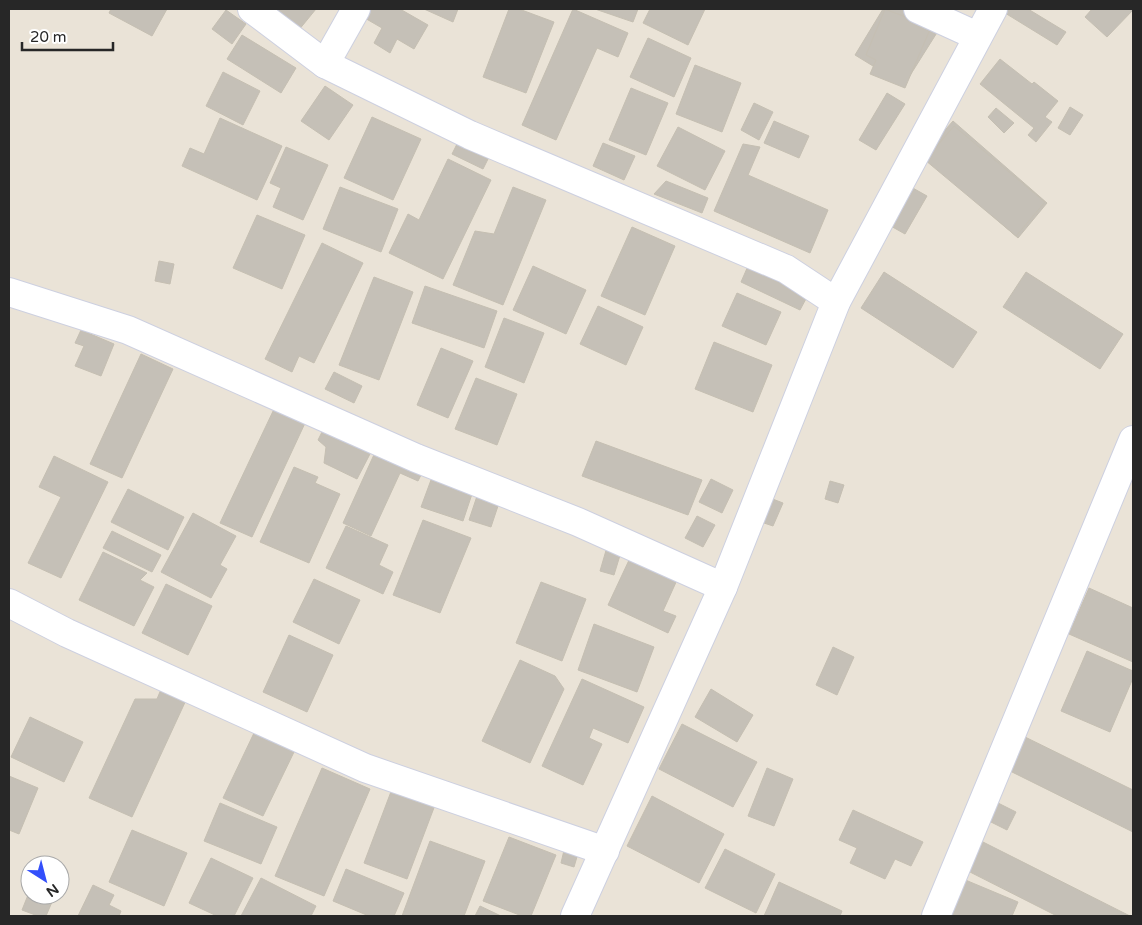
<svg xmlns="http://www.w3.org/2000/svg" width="1142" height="925" viewBox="0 0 1142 925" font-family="'Varela Round',sans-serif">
<rect width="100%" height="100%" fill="#eae3d7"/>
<g fill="#c5c0b7" stroke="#c5bfb2">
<path d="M111 9H167L152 36 109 13Z"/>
<path d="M270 9H316L298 31Z"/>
<path d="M367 9H400L428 25 414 49 397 39 390 53 374 43 382 28 363 17Z"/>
<path d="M424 9H458L453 22Z"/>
<path d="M509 9H519L554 22 526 93 483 77Z"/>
<path d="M573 9 628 33 618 57 597 48 556 140 522 125Z"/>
<path d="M595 9H638L633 22Z"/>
<path d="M650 9H705L688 45 643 23Z"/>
<path d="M883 9H903L938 31 904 85 855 55Z"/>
<path d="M885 9 931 27 905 88 870 74 876 60 866 55Z"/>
<path d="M1008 9H1028L1066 32 1057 45 1005 13Z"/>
<path d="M1092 9H1133V10L1107 37 1085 17Z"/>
<path d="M226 10 246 24 232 44 212 29Z"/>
<path d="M242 35 296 68 281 93 227 59Z"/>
<path d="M648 38 691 58 674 97 630 77Z"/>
<path d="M1000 59 1032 84 1034 82 1058 101 1045 117 1052 122 1036 142 1028 135 1034 128 980 84Z"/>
<path d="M695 65 741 83 722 132 676 114Z"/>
<path d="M223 72 260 91 243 125 206 106Z"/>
<path d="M325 86 353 105 329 140 301 121Z"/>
<path d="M631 88 668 103 646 155 609 140Z"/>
<path d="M887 93 905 104 876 150 859 140Z"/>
<path d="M754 103 773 112 759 140 741 130Z"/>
<path d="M1070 107 1083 115 1070 135 1058 128Z"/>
<path d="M996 108 1014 123 1004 133 988 117Z"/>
<path d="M372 117 421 139 393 200 344 178Z"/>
<path d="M220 118 282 146 257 200 182 166 190 148 204 154Z"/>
<path d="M774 121 809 136 799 158 764 143Z"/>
<path d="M953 121 1047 203 1018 238 923 155Z"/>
<path d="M954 126 1045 202 1016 236 925 160Z"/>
<path d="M678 127 725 151 705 190 657 166Z"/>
<path d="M459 140 490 155 483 169 452 154Z"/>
<path d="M603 143 635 156 624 180 593 166Z"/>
<path d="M743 144 760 147 748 175 828 210 810 253 714 211Z"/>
<path d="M286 147 328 165 303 220 273 207 281 188 270 183Z"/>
<path d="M448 159 491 180 443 279 389 253 408 214 419 220Z"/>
<path d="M666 181 708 198 702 213 654 194Z"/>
<path d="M340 187 398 209 381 252 323 229Z"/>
<path d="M513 187 546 200 503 305 453 285 475 231 494 234Z"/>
<path d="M911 187 927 196 905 234 889 225Z"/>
<path d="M257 215 305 235 282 289 233 268Z"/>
<path d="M632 227 675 246 645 315 601 296Z"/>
<path d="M322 243 363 263 314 363 299 356 292 372 265 359Z"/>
<path d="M159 261 174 264 170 284 155 281Z"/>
<path d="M533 266 586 290 566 334 513 310Z"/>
<path d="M748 266 808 295 800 310 741 282Z"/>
<path d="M884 272 977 332 953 368 861 308Z"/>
<path d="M1026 272 1123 334 1100 369 1003 307Z"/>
<path d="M374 277 413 292 379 380 339 365Z"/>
<path d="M425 286 497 311 484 348 412 323Z"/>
<path d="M737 293 781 312 766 345 722 326Z"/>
<path d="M598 306 643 327 626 365 580 344Z"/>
<path d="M504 318 544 333 524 383 485 367Z"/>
<path d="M81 330 114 344 101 376 75 366 84 346 75 343Z"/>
<path d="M714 342 772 365 753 412 695 389Z"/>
<path d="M441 348 473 361 448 418 417 405Z"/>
<path d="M141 354 173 369 122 478 90 464Z"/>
<path d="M334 372 362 386 354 403 325 389Z"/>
<path d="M476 378 517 394 497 445 455 429Z"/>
<path d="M275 407 306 421 252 537 220 523Z"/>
<path d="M324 428 371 452 357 479 324 463 326 447 318 440Z"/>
<path d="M596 441 702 480 688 515 582 476Z"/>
<path d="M377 448 424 469 418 481 400 473 371 536 343 523Z"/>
<path d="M54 456 108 482 61 578 28 563 61 497 39 487Z"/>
<path d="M294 467 318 477 315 483 340 494 309 563 260 542Z"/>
<path d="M711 479 733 490 722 513 699 502Z"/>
<path d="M431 480 472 494 463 521 421 507Z"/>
<path d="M830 481 844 485 838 503 825 499Z"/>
<path d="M128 489 184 517 168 550 111 522Z"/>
<path d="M477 496 499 503 491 527 469 520Z"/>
<path d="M770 498 783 503 773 526 761 522Z"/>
<path d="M193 513 236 536 220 565 227 569 211 598 161 572Z"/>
<path d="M697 516 715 525 703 547 685 538Z"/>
<path d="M423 520 471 538 440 613 393 595Z"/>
<path d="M346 526 388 545 379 565 393 572 383 594 326 568Z"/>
<path d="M112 531 161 555 152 572 103 548Z"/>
<path d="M607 547 621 552 614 575 600 571Z"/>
<path d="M103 552 147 573 140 580 154 587 134 626 79 600Z"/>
<path d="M630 558 677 580 663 611 676 616 668 633 608 605Z"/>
<path d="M314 579 360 600 339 644 293 622Z"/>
<path d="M541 582 586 599 562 661 516 643Z"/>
<path d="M166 584 212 606 188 655 142 633Z"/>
<path d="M1089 588 1133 608V662L1069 634Z"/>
<path d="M594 624 654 647 637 692 578 670Z"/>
<path d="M289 635 333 655 307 712 263 692Z"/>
<path d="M833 647 854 657 837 695 816 685Z"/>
<path d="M1087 651 1133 671V678L1110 732 1061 711Z"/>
<path d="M520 660 555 676 564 689 530 763 482 741Z"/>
<path d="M582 679 644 707 628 743 593 728 589 738 602 744 583 785 542 766Z"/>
<path d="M162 687 187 698 132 817 89 798 135 699H157Z"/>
<path d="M711 689 753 715 737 742 695 717Z"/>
<path d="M30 717 83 742 64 782 11 757Z"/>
<path d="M682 724 757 762 733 807 659 769Z"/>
<path d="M254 733 294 752 263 816 223 798Z"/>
<path d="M1023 736 1133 790V832L1006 769Z"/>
<path d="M322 768 370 789 324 896 275 876Z"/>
<path d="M767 768 793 779 774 826 748 816Z"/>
<path d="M9 776 38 788 19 834 9 830Z"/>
<path d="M392 789 435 805 407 879 364 863Z"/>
<path d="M652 796 724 834 699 883 627 846Z"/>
<path d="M992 800 1016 812 1007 830 983 818Z"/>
<path d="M220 803 277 827 261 864 204 841Z"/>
<path d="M853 810 923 842 911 866 895 859 885 879 850 863 857 848 839 840Z"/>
<path d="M132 830 187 853 164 906 109 882Z"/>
<path d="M509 837 556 855 531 916H522L483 901Z"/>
<path d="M430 841 485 861 464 916H402Z"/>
<path d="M981 841 1130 916H1057L966 870Z"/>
<path d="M565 846 579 850 574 867 561 863Z"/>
<path d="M725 849 775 874 756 913 705 888Z"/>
<path d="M211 858 253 878 234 916H217L189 903Z"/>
<path d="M346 869 404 893 394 916H369L333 901Z"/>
<path d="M261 878 316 906 311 916H241Z"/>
<path d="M963 879 1018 902 1012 916H947Z"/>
<path d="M779 882 842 911 840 916H764Z"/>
<path d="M93 885 114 895 109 905 121 911 119 916H78Z"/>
<path d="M30 890V895H55L46 916H38L22 910Z"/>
<path d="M480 906 501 916H475Z"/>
</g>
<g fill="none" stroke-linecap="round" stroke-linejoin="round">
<g stroke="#cdd0e0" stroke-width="30">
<g id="street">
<path d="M252 9 325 64 470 135 786 269 836 302"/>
<path d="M918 9 977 36"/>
<path d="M325 64 356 9"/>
<path d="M9 292 128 330 416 458 578 522 723 587"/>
<path d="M9 603 67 633 365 768 605 851"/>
<path d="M575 916 723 587 836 302 993 9"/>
<path d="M936 916 1133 440"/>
</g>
</g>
<use href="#street" stroke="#fff" stroke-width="28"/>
</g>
<rect width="1142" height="925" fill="none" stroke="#272727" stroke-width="20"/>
<g transform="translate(45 880) rotate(144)"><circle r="24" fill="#ffffff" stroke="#a9a9a9"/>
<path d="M0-4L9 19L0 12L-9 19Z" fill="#334ffb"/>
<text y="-8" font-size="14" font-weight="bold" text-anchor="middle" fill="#272727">N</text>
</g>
<path d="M22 42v8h91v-8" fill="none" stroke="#272727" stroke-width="2.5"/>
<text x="30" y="42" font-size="15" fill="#272727" stroke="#ffffff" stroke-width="4" paint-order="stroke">20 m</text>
</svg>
